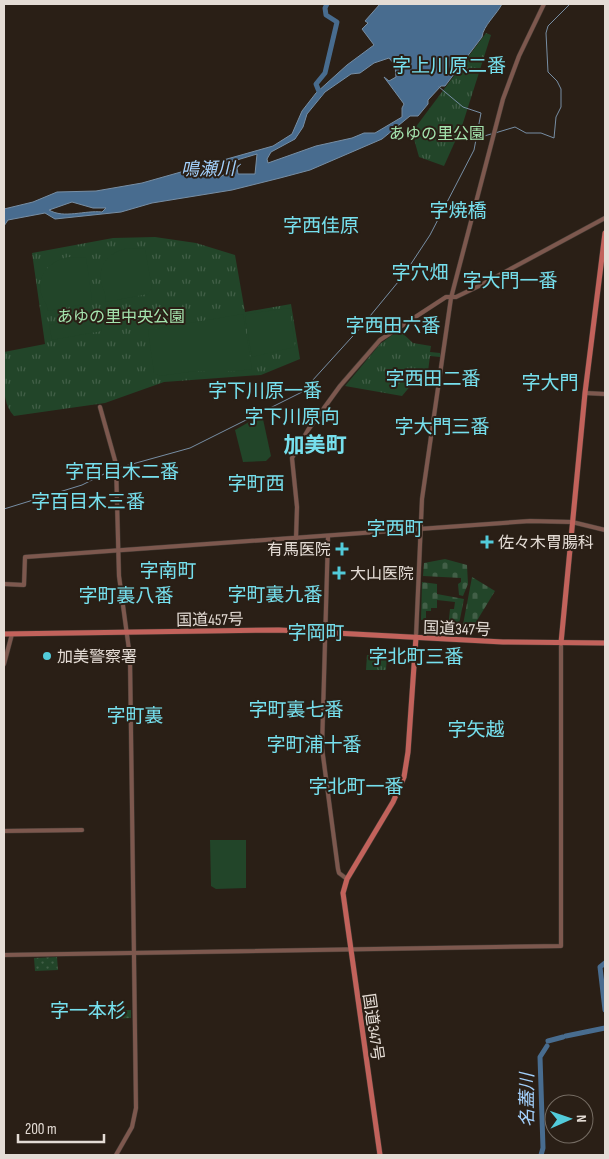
<svg xmlns="http://www.w3.org/2000/svg" width="609" height="1159" viewBox="0 0 609 1159" font-family="'Sofia Sans Condensed','Noto Sans JP',sans-serif">
<defs>
<pattern id="grass-dots" width="8" height="8" patternUnits="userSpaceOnUse" patternTransform="scale(1.25)"><rect width="8" height="8" fill="#224529"/><path d="M2 2h.1M6 6h.1" fill="none" stroke="#425f47" stroke-width="1.8" stroke-linecap="round"/></pattern>
<pattern id="cemetery-stones" width="16" height="16" patternUnits="userSpaceOnUse" patternTransform="scale(1.25)"><rect width="16" height="16" fill="#224529"/><path d="M2 7V4a2 2 0 0 1 4 0v3zM10 15v-3a2 2 0 0 1 4 0v3z" fill="#425f47"/></pattern>
<pattern id="park-tufts" width="24" height="20" patternUnits="userSpaceOnUse" patternTransform="scale(1.25)"><rect width="24" height="20" fill="#224529"/><path d="M3 7l-1-3M5 7V3M7 7l1-3M15 17l-1-3M17 17v-4M19 17l1-3" fill="none" stroke="#425f47"/></pattern>
</defs>
<rect width="100%" height="100%" fill="#2a1f16"/>
<g fill="url(#grass-dots)">
<path d="M57 957 58 970 35 971 34 958Z"/>
<path d="M131 1010V1018L110 1019V1011Z"/>
</g>
<g fill="url(#cemetery-stones)">
<path d="M445 559 467 565 468 584 463 596 459 595 458 584 461 582V578L423 576 424 563Z"/>
<path d="M472 577 495 591 470 632 462 630Z"/>
<path d="M422 582 437 584V594L464 599 458 629 448 628 450 609H454L455 602 437 600V608H431V611H426V619L421 620Z"/>
</g>
<g fill="url(#park-tufts)">
<path d="M486 33 491 35 462 126 444 166 419 157 412 132Z"/>
<path d="M155 237 196 243 235 255 245 312 291 304 300 359 261 375 164 382 105 403 14 416C0 402 4 371 4 352L45 344 32 253 113 238Z"/>
<path d="M399 330 413 343 431 346 430 352 440 353V357L430 356 427 379 417 378 402 396 345 386 380 344Z"/>
<path d="M367 655H387L386 670H366Z"/>
</g>
<g fill="#224529">
<path d="M129 248 145 249 152 288 148 294 106 302C106 294 103 289 101 282 98 263 111 251 129 248Z"/>
<path d="M68 257 86 258 92 299 89 303 48 311C47 304 44 301 42 296 35 276 50 261 68 257Z"/>
<path d="M290 308 295 347 252 357 245 318 247 314Z"/>
<path d="M243 314 252 369 236 371H196L159 376 154 373 148 330Z"/>
<path d="M99 316 102 331 52 340 49 325Z"/>
<path d="M263 419 271 456 266 461 243 462 235 430 249 422Z"/>
<path d="M210 840H246V888L216 889 211 886Z"/>
</g>
<path fill="#486c8f" stroke="#778ea4" fill-rule="evenodd" d="M380 4H502C497 14 483 26 482 37L445 86H441L428 100V104L418 116H410L382 139 310 170 280 178 232 190 152 203 121 212 55 219 45 213 8 220 4 226V209L33 202 57 192 96 191 142 183 273 146 292 134 302 111 316 93 347 65 374 45 362 29 368 23 365 21ZM389 58 395 65 396 77 389 81 384 77 404 104 402 108V117L375 133H364L352 138 316 146 268 163 267 159 271 152 295 139 303 127 307 114 325 92 351 74 360 73 374 63ZM257 154 255 174H238L237 168 241 164 220 177 216 176 218 169 207 171V169ZM72 202 93 208H106L102 212C85 210 64 219 49 210Z"/>
<g fill="none" stroke-linecap="round" stroke-linejoin="round">
<g stroke="#778ea4" stroke-width="1">
<path d="M495 133 515 127 526 133H541L554 138 556 117 561 107V89L557 81 548 72 546 33 548 26 570 4"/>
<path d="M478 138 491 134"/>
<path d="M118 468 190 448 302 392 361 327 403 276 430 235 474 150 481 113 463 107 439 87"/>
<path d="M4 509 82 485 114 469"/>
</g>
<g stroke="#486c8f" stroke-width="5">
<path d="M320 94 316 84 325 73 337 22 326 15 325 8 327 4"/>
<path d="M605 963 600 967 605 1010"/>
<path d="M566 1036 605 1028"/>
<path d="M548 1041 563 1037"/>
<path d="M541 1155 543 1148 540 1057 547 1046"/>
</g>
<g stroke="#453c35" stroke-width="5">
<g id="secondary">
<path d="M585 393 605 394"/>
<path d="M100 407 116 464 119 576 130 657 136 1108 132 1127 116 1155"/>
<path d="M328 537 322 748 338 869 339 873 347 879"/>
<path d="M296 539 297 507 292 458 308 430 340 386 380 340 446 297H456L479 286 605 218"/>
<path d="M4 584 24 585 25 557 530 521 572 522 605 530"/>
<path d="M416 637 422 499 451 298 503 99 519 56 544 4"/>
<path d="M4 664 12 634"/>
<path d="M4 831 82 830"/>
<path d="M4 955 561 946V643"/>
</g>
</g>
<g stroke="#453c35" stroke-width="6">
<g id="highway">
<path d="M4 634 279 630 503 642 605 643"/>
<path d="M561 643 585 393 605 233"/>
<path d="M380 1155 343 893 347 879 393 802 404 777 408 752 416 637"/>
</g>
</g>
<use href="#secondary" stroke="#7d584e" stroke-width="4"/>
<use href="#highway" stroke="#c2625b" stroke-width="5"/>
</g>
<g fill="#52cbda" stroke="#2a1f16" stroke-width="2">
<path d="M484.5 534.5h5v5h5v5h-5v5h-5v-5h-5v-5h5z"/>
<path d="M339.5 541.5h5v5h5v5h-5v5h-5v-5h-5v-5h5z"/>
<path d="M336.5 565.5h5v5h5v5h-5v5h-5v-5h-5v-5h5z"/>
<circle cx="47" cy="656" r="5"/>
</g>
<g text-anchor="middle" stroke-width="4" stroke-linejoin="round" paint-order="stroke">
<g font-size="16" fill="#a4e4ae" stroke="#2a1f16">
<text x="437" y="139">あゆの里公園</text>
<text x="121" y="322">あゆの里中央公園</text>
</g>
<g font-size="16" fill="#e4dcd5" stroke="#2a1f16" text-anchor="start">
<text x="498" y="548">佐々木胃腸科</text>
<text x="331" y="555" text-anchor="end">有馬医院</text>
<text x="350" y="579">大山医院</text>
<text x="57" y="662">加美警察署</text>
</g>
<g font-size="16" fill="#e4dcd5" stroke="#2a1f16">
<text transform="translate(210 619) rotate(-1)" y="6">国道457号</text>
<text transform="translate(457 628) rotate(2)" y="6">国道347号</text>
<text transform="translate(374 1027) rotate(82)" y="6">国道347号</text>
</g>
<g font-size="18" font-style="italic" fill="#a3d1fd" stroke="#2a1f16">
<text transform="translate(208 169) rotate(-1)" y="6">鳴瀬川</text>
<text transform="translate(527 1100) rotate(-90)" y="6">名蓋川</text>
</g>
<g font-size="19" fill="#76e0ee" stroke="#2a1f16">
<text x="449" y="72">字上川原二番</text>
<text x="458" y="217">字焼橋</text>
<text x="321" y="232">字西佳原</text>
<text x="420" y="279">字穴畑</text>
<text x="510" y="287">字大門一番</text>
<text x="393" y="332">字西田六番</text>
<text x="433" y="385">字西田二番</text>
<text x="550" y="389">字大門</text>
<text x="265" y="397">字下川原一番</text>
<text x="292" y="423">字下川原向</text>
<text x="442" y="433">字大門三番</text>
<text x="122" y="478">字百目木二番</text>
<text x="256" y="490">字町西</text>
<text x="88" y="508">字百目木三番</text>
<text x="395" y="535">字西町</text>
<text x="168" y="577">字南町</text>
<text x="275" y="601">字町裏九番</text>
<text x="126" y="602">字町裏八番</text>
<text x="316" y="639">字岡町</text>
<text x="416" y="663">字北町三番</text>
<text x="296" y="716">字町裏七番</text>
<text x="135" y="722">字町裏</text>
<text x="476" y="736">字矢越</text>
<text x="314" y="751">字町浦十番</text>
<text x="356" y="793">字北町一番</text>
<text x="88" y="1017">字一本杉</text>
</g>
<g font-size="21" font-weight="bold" fill="#76e0ee" stroke="#2a1f16">
<text x="315" y="452">加美町</text>
</g>
</g>
<rect width="609" height="1159" fill="none" stroke="#e4dcd5" stroke-width="10"/>
<g transform="translate(569 1119) rotate(88)"><circle r="24" fill="#2a1f16" stroke="#746b62"/>
<path d="M0-4L9 19L0 12L-9 19Z" fill="#52cbda"/>
<text y="-8" font-size="14" font-weight="bold" text-anchor="middle" fill="#e4dcd5">N</text>
</g>
<path d="M18 1134v8h86v-8" fill="none" stroke="#e4dcd5" stroke-width="2.5"/>
<text x="25" y="1134" font-size="15" fill="#e4dcd5" stroke="#2a1f16" stroke-width="4" paint-order="stroke">200 m</text>
</svg>
